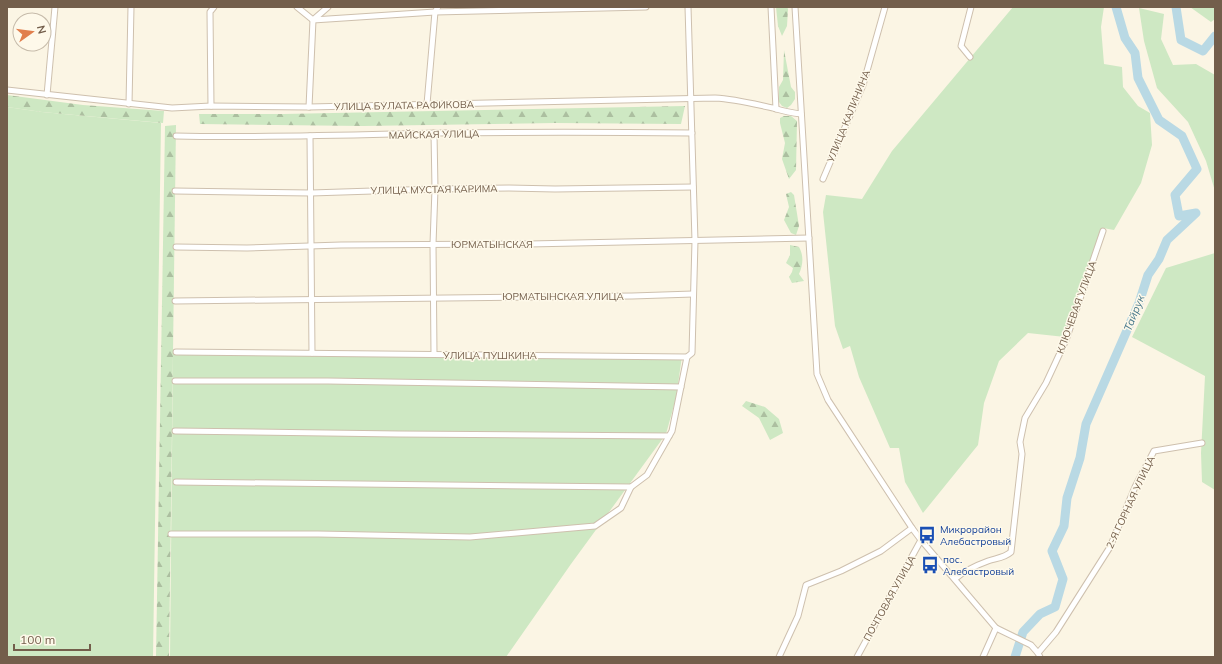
<svg xmlns="http://www.w3.org/2000/svg" width="1222" height="664" viewBox="0 0 1222 664" font-family="Mulish,sans-serif">
<defs>
<pattern id="forest-firs" width="22" height="20" patternUnits="userSpaceOnUse"><rect width="22" height="20" fill="#cee8c3"/><path d="M5 1l3.5 6h-7zM16 11l3.5 6h-7z" fill="#acbfa0"/></pattern>
</defs>
<rect width="100%" height="100%" fill="#fbf5e4"/>
<g fill="#cee8c3">
<path d="M1013 7H1104L1101 27 1104 64 1122 67 1123 87 1138 106 1150 113 1152 145 1141 183 1114 230 1103 228 1065 337 1028 333 999 361 984 403 978 445 923 513 905 482 899 448H890L859 377 850 346 843 349 835 326 823 212 826 195 862 199 892 151Z"/>
<path d="M1190 7H1215V19L1211 22Z"/>
<path d="M1139 8 1164 14 1161 39 1173 65 1196 64 1215 75V191L1206 161 1188 122 1157 88 1144 41Z"/>
<path d="M7 107 42 112 161 123 153 657H7Z"/>
<path d="M1215 253V490L1202 482 1201 453 1205 376 1132 337 1166 268Z"/>
<path d="M173 353 682 356 676 398 666 434 571 564 506 657H170Z"/>
</g>
<g fill="url(#forest-firs)">
<path d="M776 7H787L788 9 787 26 782 36 778 26Z"/>
<path d="M784 50 791 87 795 92V99L791 105 787 108 782 106 779 102V87L783 80Z"/>
<path d="M7 95 83 105 164 111 163 123 42 112 7 107Z"/>
<path d="M685 106 681 124 555 123 363 126 200 124 199 114H283Z"/>
<path d="M784 116H791L797 121 796 170 789 179 782 159 785 143 780 123V118Z"/>
<path d="M176 125 169 657H156L165 126Z"/>
<path d="M791 192 794 195 799 226 796 235 791 233 784 220 789 207 786 194Z"/>
<path d="M790 245 799 247C804 256 803 265 799 274L804 281 792 283 789 277 792 272 793 268 786 263 790 255Z"/>
<path d="M746 401 765 407 779 419 783 433 770 440 759 418 742 406Z"/>
</g>
<g fill="none" stroke-linecap="round" stroke-linejoin="round">
<g stroke="#b9d9e4" stroke-width="9">
<path d="M1176 7 1181 40 1203 51 1215 36"/>
<path d="M1015 657 1023 632 1040 614 1055 607 1063 579 1052 551 1064 526 1067 498 1080 458 1086 424 1139 303 1148 275 1159 259 1167 240 1196 213 1179 216 1175 195 1197 169 1182 136 1159 120 1138 78 1135 53 1125 38 1116 7"/>
</g>
<g stroke="#cec0ae" stroke-width="7">
<g id="minor">
<path d="M297 7 313 20 435 12 646 7"/>
<path d="M771 7 776 109"/>
<path d="M795 7 817 374 828 400 912 528 921 540 996 628 1031 645 1038 653 1040 657"/>
<path d="M970 57 961 46 971 7"/>
<path d="M7 90 172 108 211 106 309 107 715 98C735 99 754 104 773 108 783 111 791 113 801 114"/>
<path d="M47 95 55 7"/>
<path d="M129 104 131 7"/>
<path d="M427 104 435 12 438 7"/>
<path d="M211 106 210 12 214 7"/>
<path d="M309 107 313 20 328 7"/>
<path d="M176 136C262 138 349 135 435 133 521 132 606 132 692 133"/>
<path d="M310 136 312 353"/>
<path d="M823 179 863 85 885 7"/>
<path d="M175 191 311 193 435 189 509 188 555 189 693 187"/>
<path d="M176 247 247 248 341 245 529 244 809 238"/>
<path d="M175 301 632 296 693 294"/>
<path d="M176 352 687 357 692 353 695 241 688 7"/>
<path d="M434 354 433 244 435 189 434 133"/>
<path d="M175 381H328L681 387"/>
<path d="M175 431 399 434 669 436"/>
<path d="M176 482 631 487 647 475 672 431 687 357"/>
<path d="M171 534H318L470 537 595 526 621 508 631 487"/>
<path d="M955 579C964 571 977 565 988 561 997 558 1004 558 1011 552L1022 454 1020 442 1025 418 1046 383 1066 340 1103 231"/>
<path d="M1038 653 1056 632 1110 547 1135 487 1154 451 1202 443"/>
<path d="M779 657 798 616 806 585 841 571 881 551 912 528"/>
<path d="M857 657 921 540"/>
<path d="M983 657 996 628"/>
</g>
</g>
<use href="#minor" stroke="#fff" stroke-width="5"/>
</g>
<defs>
<g id="bus-bare" transform="scale(1.38)"><path d="M-5-6H5V4H4V6H2V4H-2V6H-4V4H-5ZM-3.5-4V0h7V-4ZM-3.5 1.2v1.5H-2V1.2ZM2 1.2v1.5H3.5V1.2Z" fill="#1a4fb4" stroke="#fef9ea" stroke-width="2.5" paint-order="stroke"/></g>
</defs>
<g fill-rule="evenodd">
<use href="#bus-bare" x="927" y="535"/>
<use href="#bus-bare" x="930" y="565"/>
</g>
<g text-anchor="middle" stroke-width="3" stroke-linejoin="round" paint-order="stroke">
<g font-size="10" fill="#735e4b" stroke="#fef9ea">
<text transform="translate(404 105) rotate(-1)" y="4">УЛИЦА БУЛАТА РАФИКОВА</text>
<text transform="translate(848 116) rotate(-68)" y="4">УЛИЦА КАЛИНИНА</text>
<text transform="translate(434 134) rotate(-1)" y="4">МАЙСКАЯ УЛИЦА</text>
<text transform="translate(434 189) rotate(-1)" y="4">УЛИЦА МУСТАЯ КАРИМА</text>
<text x="492" y="248">ЮРМАТЫНСКАЯ</text>
<text x="563" y="300">ЮРМАТЫНСКАЯ УЛИЦА</text>
<text transform="translate(1076 307) rotate(-70)" y="4">КЛЮЧЕВАЯ УЛИЦА</text>
<text x="490" y="359">УЛИЦА ПУШКИНА</text>
<text transform="translate(1130 502) rotate(-65)" y="4">2-Я ГОРНАЯ УЛИЦА</text>
<text transform="translate(889 598) rotate(-61)" y="4">ПОЧТОВАЯ УЛИЦА</text>
</g>
<g font-size="10" fill="#164399" stroke="#fef9ea" text-anchor="start">
<text x="940" y="533">Микрорайон<tspan x="940" dy="12">Алебастровый</tspan></text>
<text x="943" y="563">пос.<tspan x="943" dy="12">Алебастровый</tspan></text>
</g>
<g font-size="11" font-style="italic" fill="#48798c" stroke="#fef9ea">
<text transform="translate(1134 313) rotate(-68)" y="4">Тайрук</text>
</g>
</g>
<rect width="1222" height="664" fill="none" stroke="#735e4b" stroke-width="16"/>
<g transform="translate(32 32) rotate(76)"><circle r="19" fill="#fef9ea" stroke="#c6bbaa"/>
<path d="M0-3L7 15L0 10L-7 15Z" fill="#e17f4d"/>
<text y="-6" font-size="11" font-weight="bold" text-anchor="middle" fill="#735e4b">N</text>
</g>
<path d="M14 644v6h76v-6" fill="none" stroke="#735e4b" stroke-width="2"/>
<text x="20" y="644" font-size="12" fill="#735e4b" stroke="#fef9ea" stroke-width="3" paint-order="stroke">100 m</text>
</svg>
